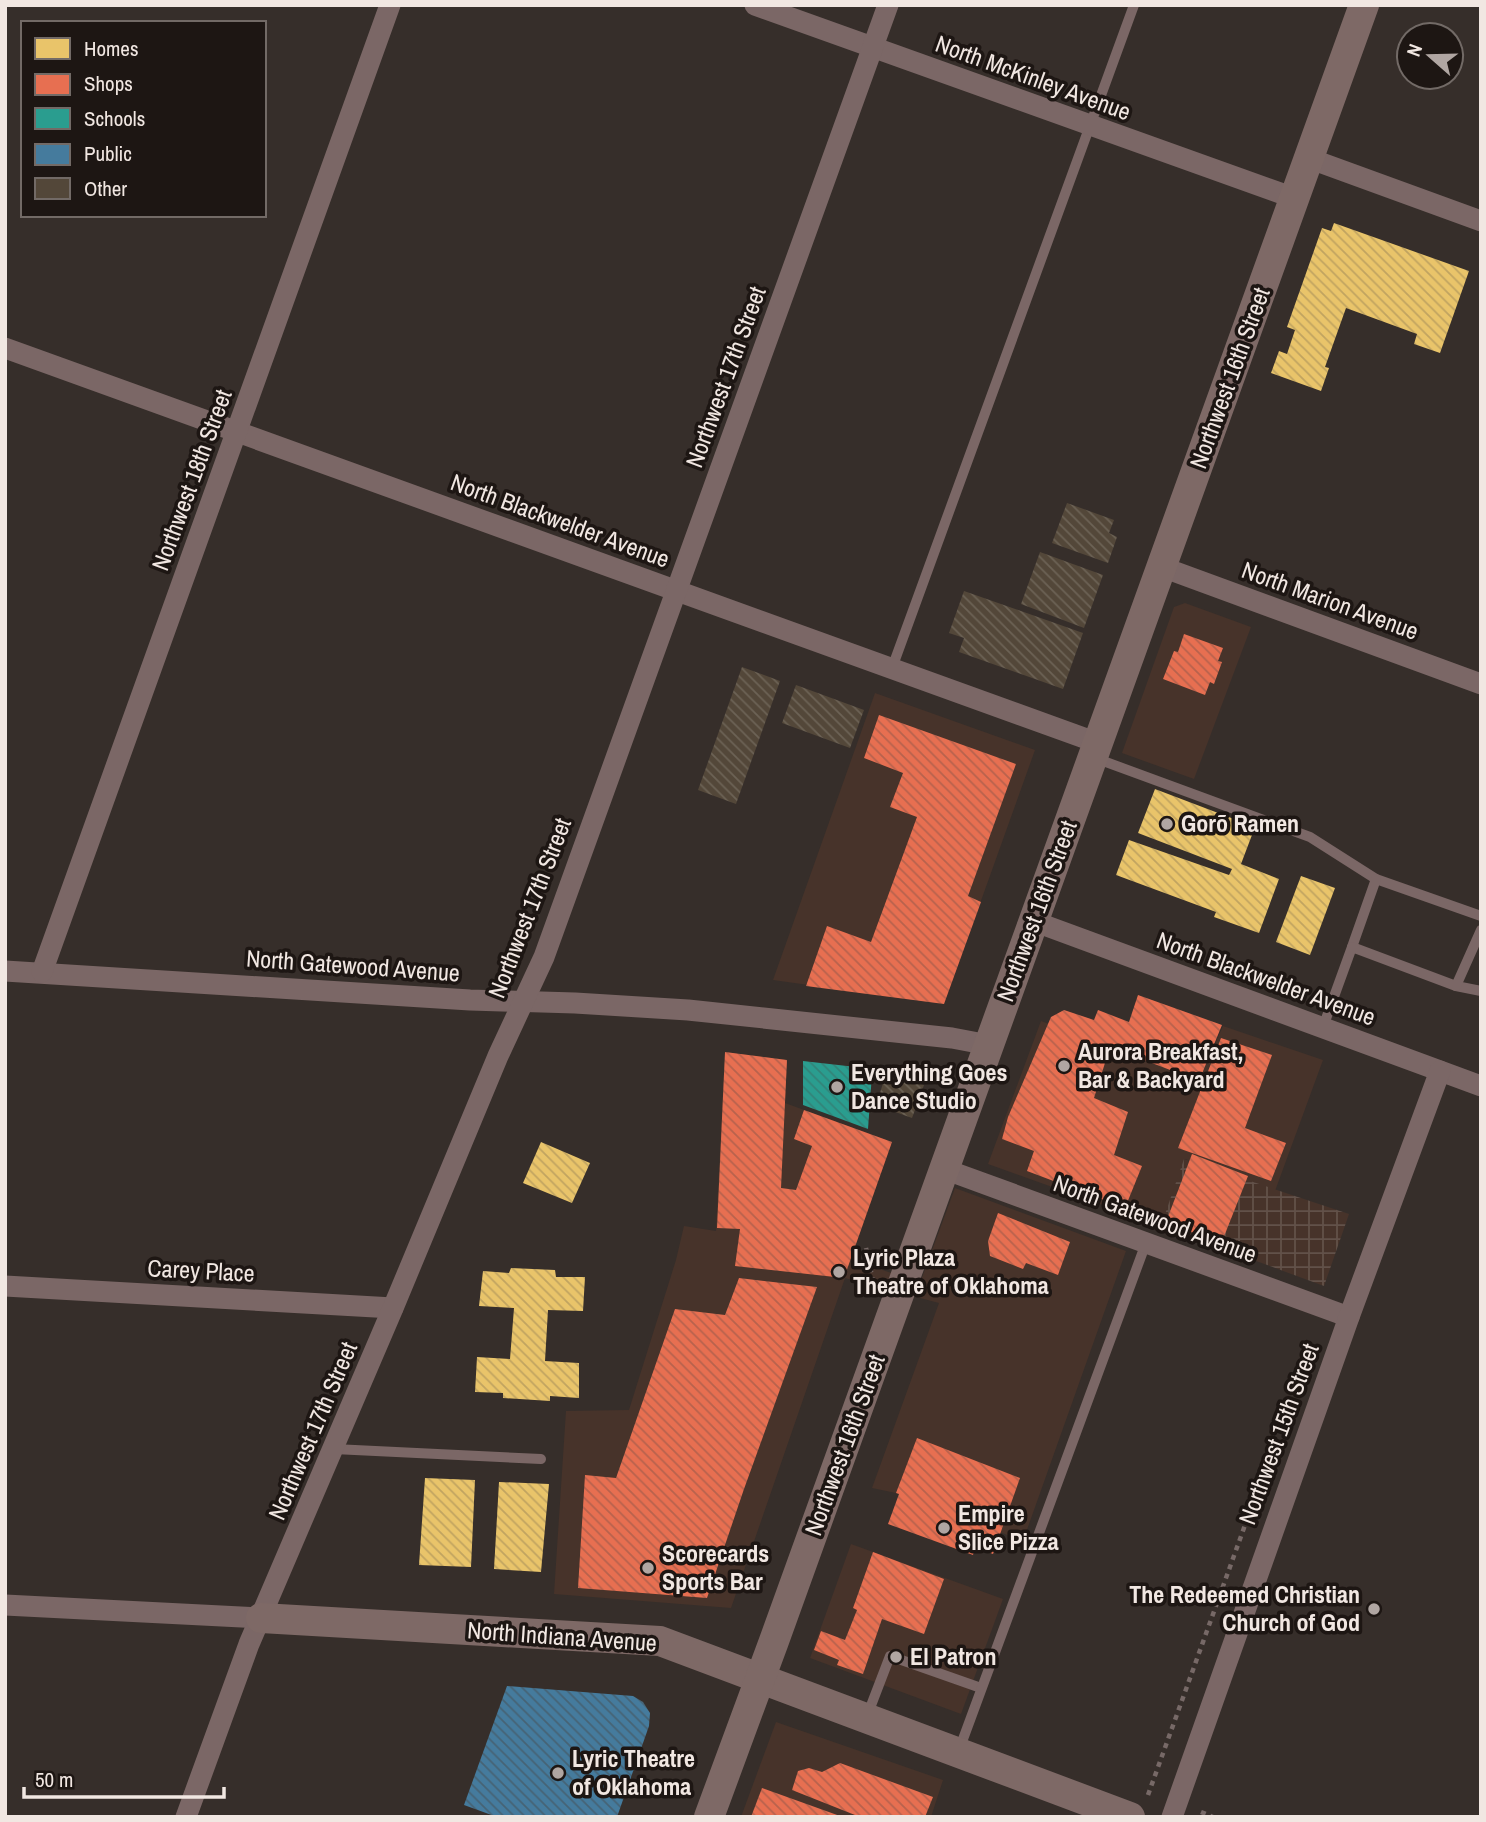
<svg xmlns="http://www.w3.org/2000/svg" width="1486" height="1822" viewBox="0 0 1486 1822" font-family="'Archivo Narrow',sans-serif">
<defs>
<pattern id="industrial-grid" width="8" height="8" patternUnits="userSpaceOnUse" patternTransform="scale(1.75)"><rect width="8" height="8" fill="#47332a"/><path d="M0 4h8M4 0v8" fill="none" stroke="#625149"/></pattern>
<pattern id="homes-back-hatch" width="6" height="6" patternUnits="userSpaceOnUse" patternTransform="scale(1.75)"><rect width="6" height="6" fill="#e9c46a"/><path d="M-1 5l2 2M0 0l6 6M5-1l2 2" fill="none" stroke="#c1a460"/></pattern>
<pattern id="shops-back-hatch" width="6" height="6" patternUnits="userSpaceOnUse" patternTransform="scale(1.75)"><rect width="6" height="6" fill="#e76f51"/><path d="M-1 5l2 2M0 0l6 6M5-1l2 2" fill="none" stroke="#b7624d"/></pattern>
<pattern id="schools-back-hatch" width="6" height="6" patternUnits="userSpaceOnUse" patternTransform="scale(1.75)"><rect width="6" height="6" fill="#2a9d8f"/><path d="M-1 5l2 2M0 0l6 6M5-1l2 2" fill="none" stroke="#338378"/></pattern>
<pattern id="public-back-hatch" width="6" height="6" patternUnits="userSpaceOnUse" patternTransform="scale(1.75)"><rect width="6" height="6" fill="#457b9d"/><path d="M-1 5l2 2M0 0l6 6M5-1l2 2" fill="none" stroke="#466375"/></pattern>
<pattern id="building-back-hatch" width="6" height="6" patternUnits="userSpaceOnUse" patternTransform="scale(1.75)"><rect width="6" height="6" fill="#534739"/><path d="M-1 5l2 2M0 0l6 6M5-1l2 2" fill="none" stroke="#6c6255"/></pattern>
</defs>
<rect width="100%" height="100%" fill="#362e2a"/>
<g fill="#47332a">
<path d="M1185 603 1251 627 1194 779 1122 753 1174 607Z"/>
<path d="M875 693 1035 750 944 1004 773 980Z"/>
<path d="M1041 1021 1199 1080 1223 1026 1323 1060 1275 1191 1185 1159 1161 1226 988 1164Z"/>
<path d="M725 1052 787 1060 785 1103 892 1142 851 1259 920 1283 955 1188 1126 1251 1023 1541 896 1493 872 1488 939 1303 845 1278 731 1608 554 1594 566 1411 629 1410 676 1260 684 1226 716 1231Z"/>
<path d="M851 1544 1003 1599 961 1714 810 1658Z"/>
<path d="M776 1722 943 1780 931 1817H741Z"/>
</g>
<path fill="url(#industrial-grid)" d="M1184 1159 1349 1214 1324 1286 1161 1226Z"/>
<g fill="url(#homes-back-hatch)">
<path d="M1334 223 1469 271 1440 353 1414 344 1417 334 1346 308 1325 367 1329 368 1321 391 1271 373 1279 351 1287 354 1295 330 1287 327 1322 228 1331 231Z"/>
<path d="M1155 789 1255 827 1241 864 1279 879 1259 933 1214 917 1216 912 1116 875 1129 840 1229 875 1232 869 1138 833Z"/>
<path d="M1301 876 1335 888 1310 955 1276 942Z"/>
<path d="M541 1142 590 1163 572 1203 523 1183Z"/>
<path d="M511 1268 555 1270 556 1277H585L583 1311 548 1310 545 1361 579 1363V1398L550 1396V1401L503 1398V1393L475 1392 477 1357 510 1359 514 1308 479 1306 483 1271 509 1273Z"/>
<path d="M425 1478 475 1480 471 1567 419 1565Z"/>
<path d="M499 1482 549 1484 541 1572 494 1569Z"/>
</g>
<g fill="url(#shops-back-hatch)">
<path d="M1184 634 1223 648 1218 661 1222 662 1214 684 1210 682 1205 695 1163 679 1174 651 1178 652Z"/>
<path d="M879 715 1016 764 968 896 981 902 944 1004 806 986 827 926 871 942 917 817 890 807 903 773 864 758Z"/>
<path d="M1138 995 1222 1025 1199 1081 1110 1047 1094 1098 1128 1112 1114 1155 1142 1166 1125 1208 1027 1171 1034 1151 1002 1139 1008 1117 1051 1017 1064 1010 1094 1020 1098 1010 1129 1022Z"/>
<path d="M1221 1038 1272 1055 1245 1128 1286 1143 1271 1181 1178 1148Z"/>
<path d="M725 1052 787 1060 781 1188 796 1190 812 1146 794 1139 804 1110 892 1142 844 1278 735 1266 740 1229 717 1228Z"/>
<path d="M1192 1154 1248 1176 1221 1244 1166 1222Z"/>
<path d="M998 1213 1070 1242 1058 1275 1026 1263 1023 1269 990 1256 988 1241Z"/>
<path d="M739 1278 817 1287 744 1489 707 1598 578 1588 585 1475 616 1478 675 1309 725 1315Z"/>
<path d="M917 1438 1020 1478 993 1554 975 1547 973 1555 888 1524 899 1494 896 1493Z"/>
<path d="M873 1552 944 1579 924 1634 882 1619 863 1674 837 1665 839 1660 814 1650 821 1631 845 1640 857 1610 853 1608Z"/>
<path d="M840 1763 933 1797 925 1817H860L792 1790 798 1771 809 1768 822 1772Z"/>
<path d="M762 1788 840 1816V1817H751Z"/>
</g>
<path fill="url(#schools-back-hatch)" d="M803 1061 856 1067 872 1074 868 1129 803 1105Z"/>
<path fill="url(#public-back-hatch)" d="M507 1686 633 1696 643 1702 650 1713 649 1726 617 1817H497L464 1805Z"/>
<g fill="url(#building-back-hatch)">
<path d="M1067 503 1114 520 1109 533 1117 537 1108 563 1052 543Z"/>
<path d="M1040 552 1103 575 1084 628 1021 604Z"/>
<path d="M964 591 1083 633 1063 689 959 652 964 638 949 633Z"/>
<path d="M742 667 780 681 736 804 698 790Z"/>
<path d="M796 685 864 710 850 748 782 723Z"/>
<path d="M887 1071 924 1085 912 1118 876 1105Z"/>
</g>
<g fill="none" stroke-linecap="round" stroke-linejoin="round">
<g stroke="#776967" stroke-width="4.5" stroke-dasharray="5 5" stroke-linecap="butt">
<path d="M870 1100 886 1103"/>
<path d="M866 1248 873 1281"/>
<path d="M1148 1795 1249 1514"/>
<path d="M1201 1812 1213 1817"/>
</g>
<g stroke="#7b6766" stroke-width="10">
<path d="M892 668 1134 5"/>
<path d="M1095 758 1310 837 1376 879 1481 916"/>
<path d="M1352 947 1376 879"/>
<path d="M1456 986 1481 991"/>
<path d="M1323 1027 1352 947 1456 986 1481 930"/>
<path d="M334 1449 541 1459"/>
<path d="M867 1716 890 1656 981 1688"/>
<path d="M959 1750 1146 1243"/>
</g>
<g stroke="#7b6766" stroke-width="21">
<path d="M755 5 1294 198"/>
<path d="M1308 158 1481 221"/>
<path d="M5 348 1098 743"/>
<path d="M1162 567 1481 684"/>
<path d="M1033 921 1481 1086"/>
<path d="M5 971 470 1000 575 1003 688 1010 952 1038 989 1045"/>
<path d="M42 972 390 5"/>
<path d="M944 1169 1349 1317"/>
<path d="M5 1286 393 1308"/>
<path d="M5 1605 261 1618"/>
<path d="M186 1817 249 1644 393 1308 498 1056 544 957 888 5"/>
<path d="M1172 1817 1349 1317 1440 1071"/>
</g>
<g stroke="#7e6966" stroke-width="30">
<path d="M261 1618 660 1641 1130 1817"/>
<path d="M709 1817 774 1641 1364 5"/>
</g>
</g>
<g fill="#b0a6a2" stroke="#1d1613" stroke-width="2.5">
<circle cx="1167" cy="824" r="7"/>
<circle cx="1064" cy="1066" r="7"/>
<circle cx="837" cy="1087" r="7"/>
<circle cx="839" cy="1272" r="7"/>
<circle cx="944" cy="1528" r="7"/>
<circle cx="648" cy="1568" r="7"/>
<circle cx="1374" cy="1609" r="7"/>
<circle cx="896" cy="1657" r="7"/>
<circle cx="558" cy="1773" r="7"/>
</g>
<g text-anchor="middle" stroke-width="7" stroke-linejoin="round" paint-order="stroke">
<g font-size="24" fill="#f1e7e2" stroke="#1d1613">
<text transform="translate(1033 78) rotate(20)" y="8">North McKinley Avenue</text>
<text transform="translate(726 377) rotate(-70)" y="8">Northwest 17th Street</text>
<text transform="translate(1230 378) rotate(-70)" y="8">Northwest 16th Street</text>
<text transform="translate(192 480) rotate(-70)" y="8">Northwest 18th Street</text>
<text transform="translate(560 521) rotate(20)" y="8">North Blackwelder Avenue</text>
<text transform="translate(1330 601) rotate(20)" y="8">North Marion Avenue</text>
<text transform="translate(530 908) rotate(-69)" y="8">Northwest 17th Street</text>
<text transform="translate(1037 911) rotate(-70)" y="8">Northwest 16th Street</text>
<text transform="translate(353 966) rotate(4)" y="8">North Gatewood Avenue</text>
<text transform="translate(1266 979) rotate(20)" y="8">North Blackwelder Avenue</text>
<text transform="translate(1155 1219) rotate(20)" y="8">North Gatewood Avenue</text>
<text transform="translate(201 1271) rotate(3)" y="8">Carey Place</text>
<text transform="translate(313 1431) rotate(-67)" y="8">Northwest 17th Street</text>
<text transform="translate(1279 1434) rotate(-70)" y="8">Northwest 15th Street</text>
<text transform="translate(845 1445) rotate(-70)" y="8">Northwest 16th Street</text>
<text transform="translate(562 1637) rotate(4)" y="8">North Indiana Avenue</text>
</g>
<g font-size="24" font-weight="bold" fill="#f1e7e2" stroke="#1d1613" text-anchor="start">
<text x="1181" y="832">Gorõ Ramen</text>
<text x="1078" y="1060">Aurora Breakfast,<tspan x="1078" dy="28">Bar &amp; Backyard</tspan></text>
<text x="851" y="1081">Everything Goes<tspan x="851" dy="28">Dance Studio</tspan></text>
<text x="853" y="1266">Lyric Plaza<tspan x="853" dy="28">Theatre of Oklahoma</tspan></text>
<text x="958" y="1522">Empire<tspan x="958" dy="28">Slice Pizza</tspan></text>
<text x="662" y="1562">Scorecards<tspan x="662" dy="28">Sports Bar</tspan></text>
<text x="1360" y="1603" text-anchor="end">The Redeemed Christian<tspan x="1360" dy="28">Church of God</tspan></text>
<text x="910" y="1665">El Patron</text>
<text x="572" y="1767">Lyric Theatre<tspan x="572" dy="28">of Oklahoma</tspan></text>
</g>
</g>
<rect width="1486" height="1822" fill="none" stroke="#f1e7e2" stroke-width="14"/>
<rect x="21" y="21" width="245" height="196" fill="#1d1613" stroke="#726a66" stroke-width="2"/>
<rect x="35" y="38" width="35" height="21" fill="#e9c46a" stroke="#726a66" stroke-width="2"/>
<text x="84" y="56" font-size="21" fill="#f1e7e2">Homes</text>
<rect x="35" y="74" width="35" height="21" fill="#e76f51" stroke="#726a66" stroke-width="2"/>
<text x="84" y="91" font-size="21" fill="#f1e7e2">Shops</text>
<rect x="35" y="108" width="35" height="21" fill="#2a9d8f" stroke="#726a66" stroke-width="2"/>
<text x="84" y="126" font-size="21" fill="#f1e7e2">Schools</text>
<rect x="35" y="144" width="35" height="21" fill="#457b9d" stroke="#726a66" stroke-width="2"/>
<text x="84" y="161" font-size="21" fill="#f1e7e2">Public</text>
<rect x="35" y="178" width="35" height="21" fill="#534739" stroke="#726a66" stroke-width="2"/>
<text x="84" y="196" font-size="21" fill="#f1e7e2">Other</text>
<g transform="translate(1430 56) rotate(290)"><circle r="33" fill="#1d1613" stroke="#726a66" stroke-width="2"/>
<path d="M0-5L12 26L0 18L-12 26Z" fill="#b0a6a2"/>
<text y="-10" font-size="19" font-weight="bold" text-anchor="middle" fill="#f1e7e2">N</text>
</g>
<path d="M24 1787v10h200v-10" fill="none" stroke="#f1e7e2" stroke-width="3.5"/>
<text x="35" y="1787" font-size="21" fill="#f1e7e2" stroke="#1d1613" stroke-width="5" paint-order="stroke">50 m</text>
</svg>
